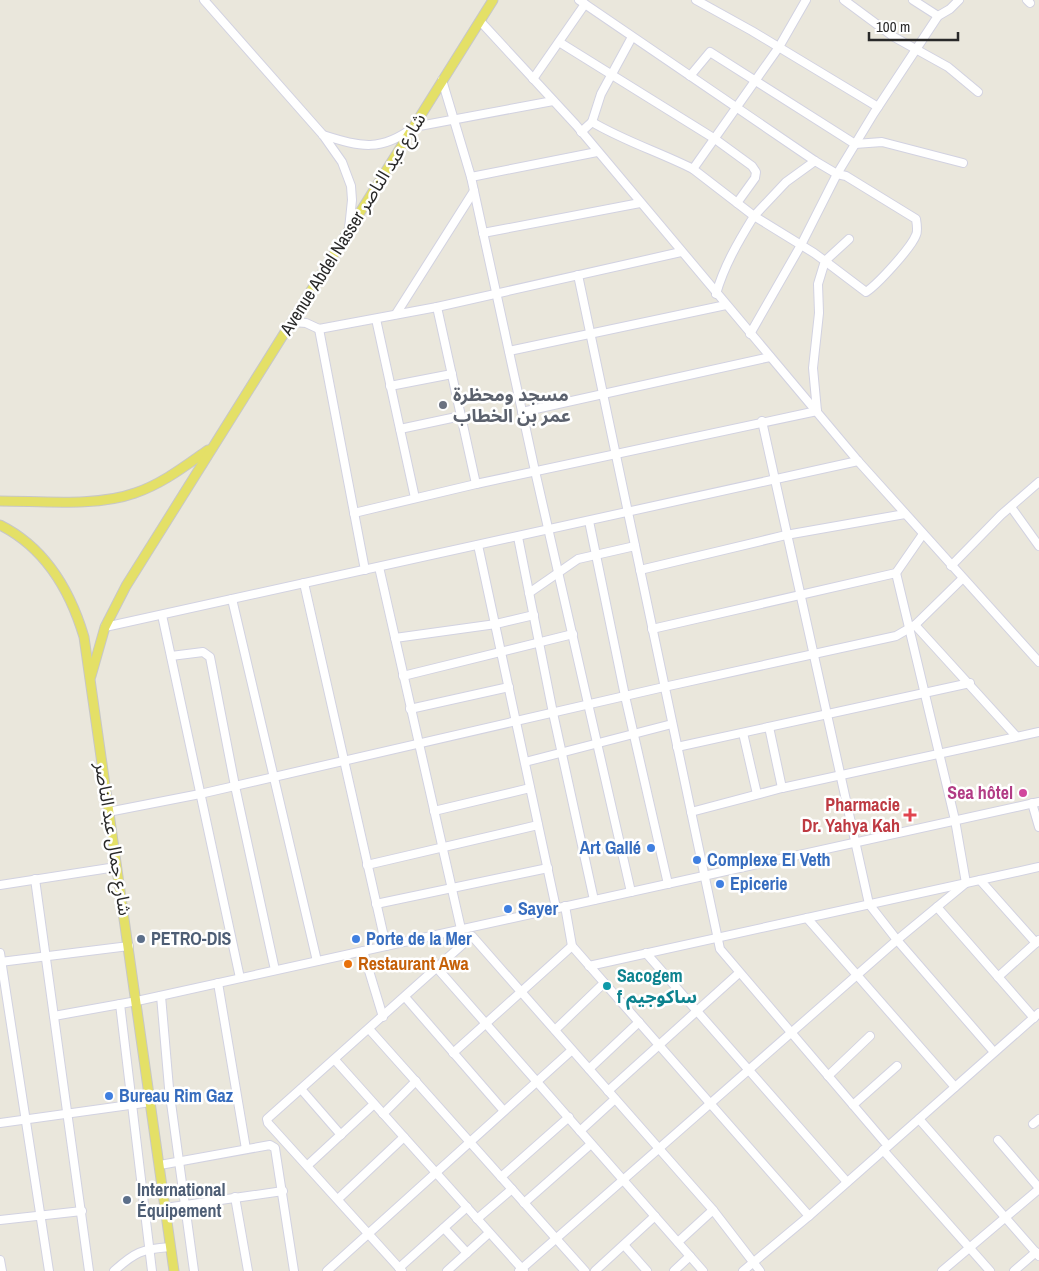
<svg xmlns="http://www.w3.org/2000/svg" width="1039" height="1271" viewBox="0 0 1039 1271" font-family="'Archivo Narrow','Noto Sans Arabic',sans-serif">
<rect width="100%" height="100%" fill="#eae7dc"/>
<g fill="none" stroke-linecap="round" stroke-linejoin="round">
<g stroke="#d2d2e1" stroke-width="10">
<g id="minor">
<path d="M204 0 323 135 342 162 351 186 352 200 349 229"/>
<path d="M579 0 815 161 837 174 846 176 916 219C917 225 918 231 916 235 911 248 878 284 866 292L825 261 849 239"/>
<path d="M696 0 752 31 878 107"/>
<path d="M844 0 894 37 948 67 978 92"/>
<path d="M913 0 938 16"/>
<path d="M1027 0 1030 3"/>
<path d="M480 21 576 125 858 461 1039 662"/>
<path d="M559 42 715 139 752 166 756 172 755 178 737 203"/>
<path d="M690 76 710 52 855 144 882 142 963 163"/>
<path d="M533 79 585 4"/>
<path d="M442 80 471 177 535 471 631 892"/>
<path d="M592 122 601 94 632 37"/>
<path d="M581 132 592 122C624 141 659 152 693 169"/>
<path d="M323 135C361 147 381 152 414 127L553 101"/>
<path d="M815 161 786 182 754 216 814 253 825 261 818 284 819 313 813 368 817 411"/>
<path d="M471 177 597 152"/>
<path d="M483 233 640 203"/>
<path d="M578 275 720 949 888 1146"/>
<path d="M716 294C724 266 738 242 754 216L693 169 779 47 806 0"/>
<path d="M437 307 476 484"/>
<path d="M396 314 474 191"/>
<path d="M376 319 415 498"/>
<path d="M293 322 306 323 319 329 437 307 681 252"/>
<path d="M319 329 365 570"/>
<path d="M750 334 801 245 837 174 874 113 938 16 950 9 959 0"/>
<path d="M509 351 726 305"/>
<path d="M390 386 452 374"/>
<path d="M522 412 770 357"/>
<path d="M762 421 869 904 897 940 994 1052"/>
<path d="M400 429 461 416"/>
<path d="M1011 507 1039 546"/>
<path d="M354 513 476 484 817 411"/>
<path d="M589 521 625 696 668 884"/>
<path d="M518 537 553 713 594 900"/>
<path d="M478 545 556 908"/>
<path d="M951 566 1001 515 1039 482"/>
<path d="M379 567 461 929"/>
<path d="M640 570 786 535 905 514"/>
<path d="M304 583 386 946"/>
<path d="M529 593 578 559 635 546"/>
<path d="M232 599 317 961"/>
<path d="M162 615 240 978"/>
<path d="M915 625 1016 736"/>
<path d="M105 627 858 461"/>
<path d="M652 629 896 573 923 534"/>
<path d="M395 638 496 624 534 615"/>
<path d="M171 656 203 652 210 657 235 786 275 970"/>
<path d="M403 676 573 634"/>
<path d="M410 709 509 687"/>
<path d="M769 727 782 788"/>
<path d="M743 733 757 794"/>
<path d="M677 747 970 683"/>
<path d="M525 762 672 724"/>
<path d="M1032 803 1039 827"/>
<path d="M434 811 530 788"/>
<path d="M108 812 200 794 664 687 896 636 915 625 962 579"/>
<path d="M691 812 782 788 1039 732"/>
<path d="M367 865 538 825"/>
<path d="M35 879 89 1271"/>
<path d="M980 880 1036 943"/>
<path d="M0 885 116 867"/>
<path d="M376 904 548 868"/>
<path d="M565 906 572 946 809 1216"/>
<path d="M937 907 1034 1018"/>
<path d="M807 918 955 1087"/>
<path d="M363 951 383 1017"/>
<path d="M0 953 49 1271"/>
<path d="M646 953 847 1182"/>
<path d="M0 962 129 946"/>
<path d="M589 966 1039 867"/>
<path d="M437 968 703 1271"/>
<path d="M998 977 1039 940"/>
<path d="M218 983 246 1149"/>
<path d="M161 996 169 1088 194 1271"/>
<path d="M405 997 504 1111"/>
<path d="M120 1004 152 1271"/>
<path d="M54 1016 137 1001 1039 802"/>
<path d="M369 1029 585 1271"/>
<path d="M555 1030 604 983"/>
<path d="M453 1053 572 946"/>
<path d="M335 1060 524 1271"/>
<path d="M589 1069 639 1022"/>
<path d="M828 1076 870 1036"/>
<path d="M301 1089 341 1135"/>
<path d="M608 1091 739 973"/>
<path d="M853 1105 897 1066"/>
<path d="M383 1114 416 1081"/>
<path d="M919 1119 1039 1256"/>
<path d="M0 1123 151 1102"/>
<path d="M1033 1124 1039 1119"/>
<path d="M580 1131 615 1099"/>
<path d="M998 1140 1039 1188"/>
<path d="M883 1150 990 1271"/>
<path d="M160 1165 270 1145 275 1148 294 1271"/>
<path d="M308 1165 374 1104"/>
<path d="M501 1177 569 1117"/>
<path d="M235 1197 248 1271"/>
<path d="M338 1199 404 1137"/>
<path d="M524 1203 591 1144"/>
<path d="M165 1208 283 1191"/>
<path d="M477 1219 512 1189"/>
<path d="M0 1220 82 1211"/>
<path d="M444 1228 467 1253"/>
<path d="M678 1242 713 1210"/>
<path d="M624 1245 647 1271"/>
<path d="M0 1260 2 1271"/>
<path d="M399 1268 467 1207"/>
<path d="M114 1271C135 1252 142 1249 170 1247"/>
<path d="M327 1271 572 1050"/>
<path d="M402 1271 268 1123 267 1119 472 936 713 1210 760 1271"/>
<path d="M447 1271 489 1233"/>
<path d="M519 1271 897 940 966 883 955 820 896 573"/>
<path d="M595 1271 655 1216"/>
<path d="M674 1271 690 1256"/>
<path d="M743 1271 809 1216 1039 1013"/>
<path d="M942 1271 1039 1189"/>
<path d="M1014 1271 1036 1252"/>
</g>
</g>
<g stroke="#c7c7c7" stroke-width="11">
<g id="major">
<path d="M0 501C41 501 96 507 135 493 162 484 185 466 208 450"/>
<path d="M0 525C46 548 70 590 84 637L174 1271"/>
<path d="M91 676 105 627 126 586 493 0"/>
</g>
</g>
<use href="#minor" stroke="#fff" stroke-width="8"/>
<use href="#major" stroke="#e4e067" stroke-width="9"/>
</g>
<circle fill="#6b7280" stroke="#fff" stroke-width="2" cx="443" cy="405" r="5"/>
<circle fill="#d1479c" stroke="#fff" stroke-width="2" cx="1023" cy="793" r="5"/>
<path fill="#e0444e" stroke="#fff" stroke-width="2" d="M907.5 807.5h5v5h5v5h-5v5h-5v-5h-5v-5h5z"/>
<g fill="#3f7fe0" stroke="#fff" stroke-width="2">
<circle cx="651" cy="848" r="5"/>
<circle cx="697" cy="860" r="5"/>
<circle cx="720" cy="884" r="5"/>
<circle cx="508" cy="909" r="5"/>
<circle cx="356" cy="939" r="5"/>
<circle cx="109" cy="1096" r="5"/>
</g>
<g fill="#5c6f8a" stroke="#fff" stroke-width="2">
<circle cx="141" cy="939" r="5"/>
<circle cx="127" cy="1200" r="5"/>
</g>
<circle fill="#e8710a" stroke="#fff" stroke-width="2" cx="348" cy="964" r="5"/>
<circle fill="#0f9aa8" stroke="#fff" stroke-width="2" cx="607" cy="986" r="5"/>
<g text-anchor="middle" stroke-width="5" stroke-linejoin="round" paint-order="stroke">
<g font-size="18" fill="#292929" stroke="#fff">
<text transform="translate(353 224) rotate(-58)" y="6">Avenue Abdel Nasser شارع عبد الناصر</text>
<text transform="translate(113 839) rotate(81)" y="6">شارع جمال عبد الناصر</text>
</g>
<g font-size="18" font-weight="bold" fill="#5b616d" stroke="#fff" text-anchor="start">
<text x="453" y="401">مسجد ومحظرة<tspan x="453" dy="21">عمر بن الخطاب</tspan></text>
</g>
<g font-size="18" font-weight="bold" fill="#b23c85" stroke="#fff" text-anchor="end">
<text x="1013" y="799">Sea hôtel</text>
</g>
<g font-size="18" font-weight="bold" fill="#be3a42" stroke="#fff" text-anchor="end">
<text x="900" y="811">Pharmacie<tspan x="900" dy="21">Dr. Yahya Kah</tspan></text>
</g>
<g font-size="18" font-weight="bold" fill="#366cbe" stroke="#fff" text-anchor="start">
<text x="641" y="854" text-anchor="end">Art Gallé</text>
<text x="707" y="866">Complexe El Veth</text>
<text x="730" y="890">Epicerie</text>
<text x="518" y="915">Sayer</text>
<text x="366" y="945">Porte de la Mer</text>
<text x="119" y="1102">Bureau Rim Gaz</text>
</g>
<g font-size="18" font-weight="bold" fill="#4e5e75" stroke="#fff" text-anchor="start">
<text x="151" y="945">PETRO-DIS</text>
<text x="137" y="1196">International<tspan x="137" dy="21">Équipement</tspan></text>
</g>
<g font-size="18" font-weight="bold" fill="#c56008" stroke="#fff" text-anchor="start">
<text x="358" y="970">Restaurant Awa</text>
</g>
<g font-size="18" font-weight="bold" fill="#0d838f" stroke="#fff" text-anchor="start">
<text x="617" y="982">Sacogem<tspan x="617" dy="21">f ساكوجيم</tspan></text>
</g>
</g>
<path d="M869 32v8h89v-8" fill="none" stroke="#292929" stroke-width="2.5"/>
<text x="876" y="32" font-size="15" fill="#292929" stroke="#ffffff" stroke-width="4" paint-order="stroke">100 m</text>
</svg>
